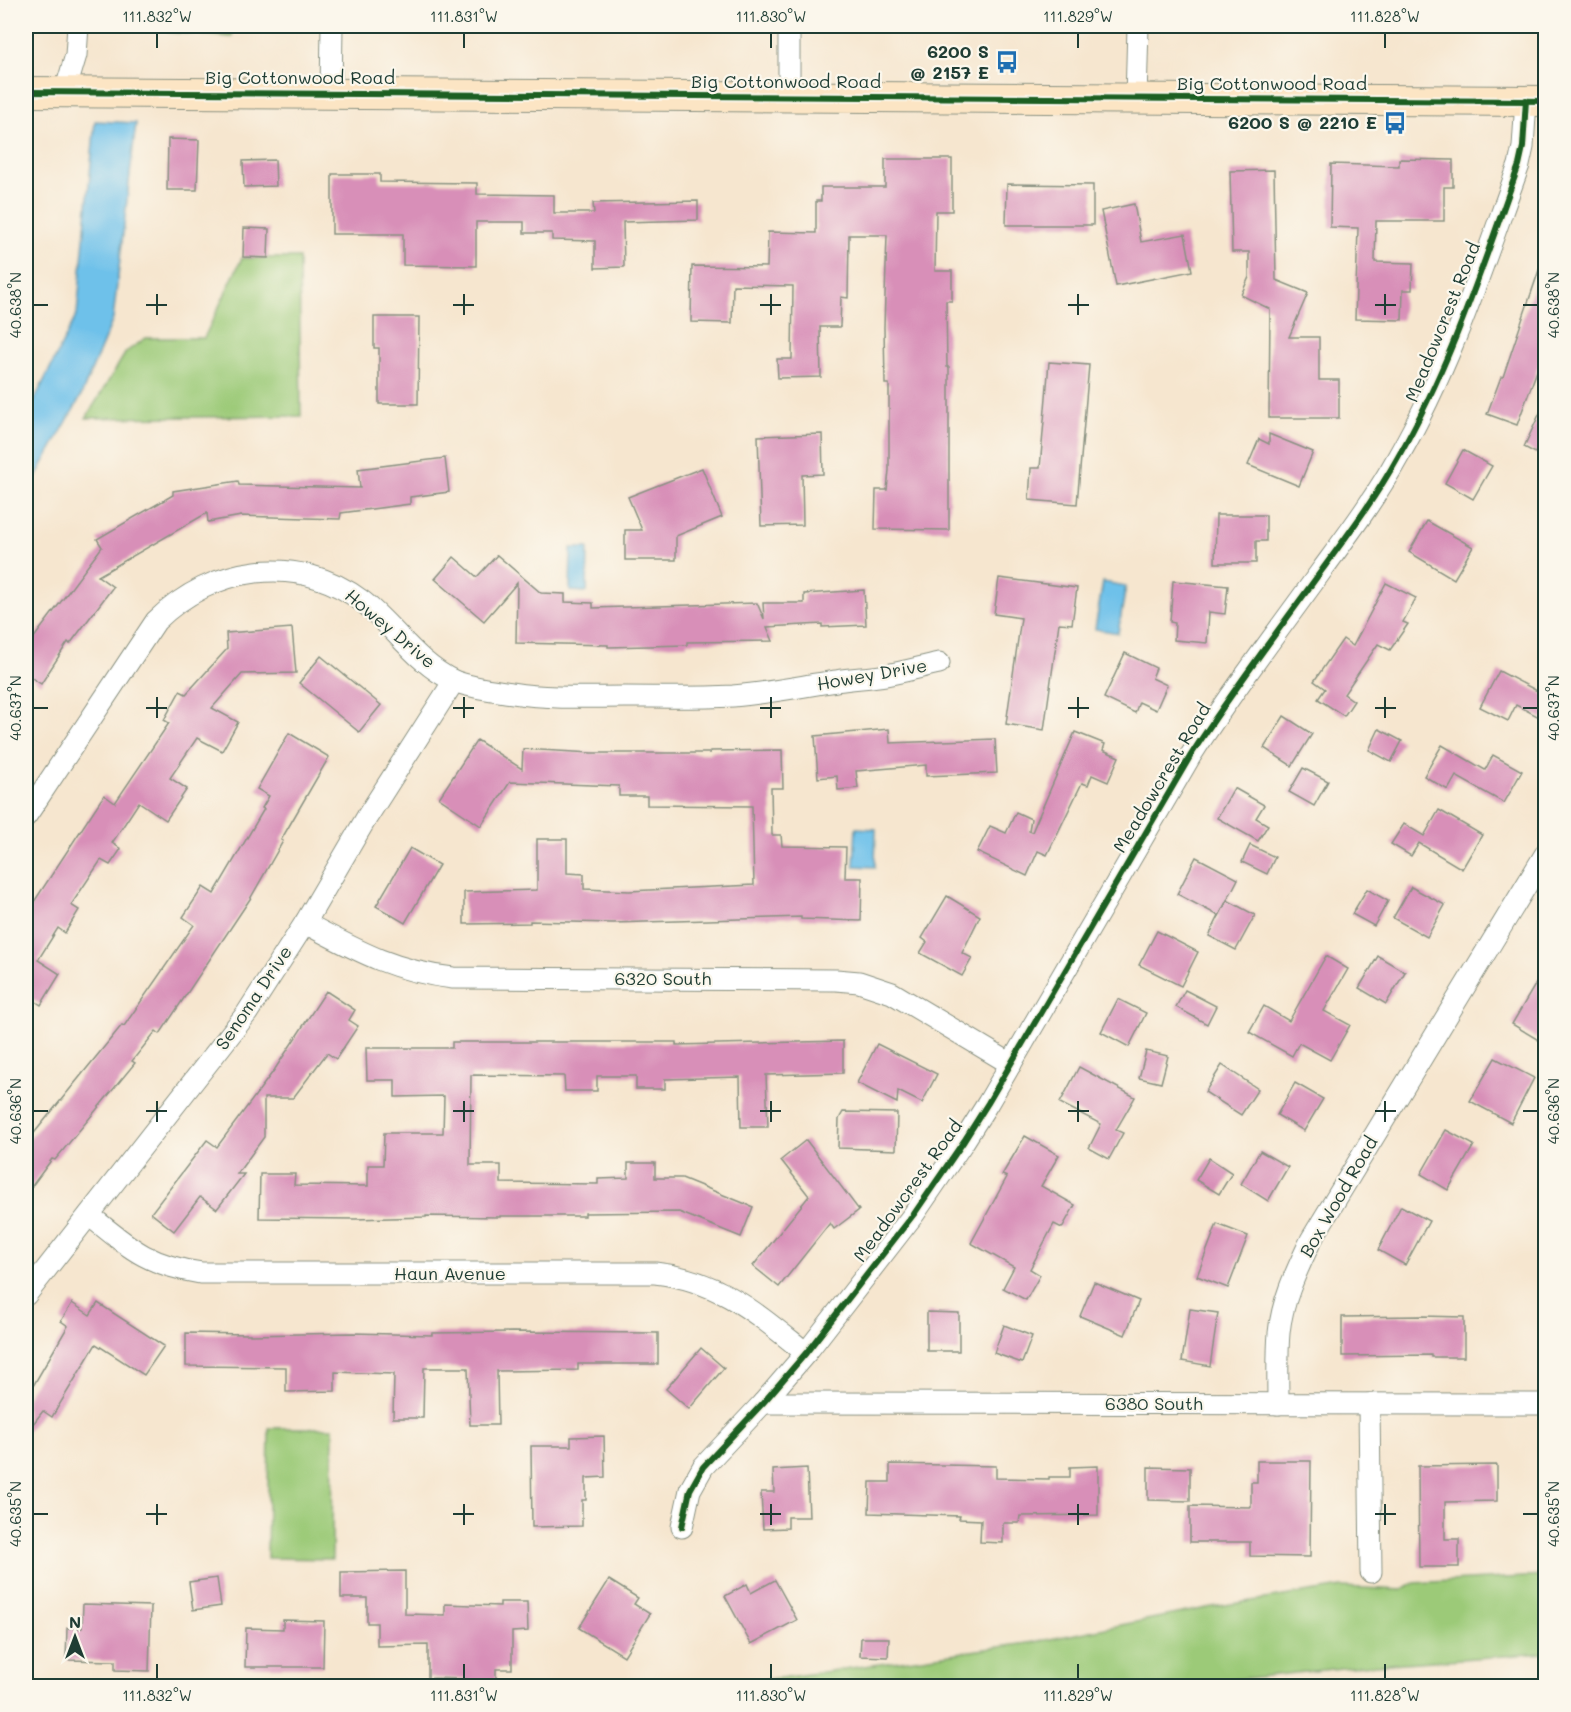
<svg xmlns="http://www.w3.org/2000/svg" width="1571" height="1712" viewBox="0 0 1571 1712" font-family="Mali,sans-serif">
<rect width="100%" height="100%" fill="#fbf7ec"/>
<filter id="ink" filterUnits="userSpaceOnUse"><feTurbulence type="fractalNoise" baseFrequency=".0167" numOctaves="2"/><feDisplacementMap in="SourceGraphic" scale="12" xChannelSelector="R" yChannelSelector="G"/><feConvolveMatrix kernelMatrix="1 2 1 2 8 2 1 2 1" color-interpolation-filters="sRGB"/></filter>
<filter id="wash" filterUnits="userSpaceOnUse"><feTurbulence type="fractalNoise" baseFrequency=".008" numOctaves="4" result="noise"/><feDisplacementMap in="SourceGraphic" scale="24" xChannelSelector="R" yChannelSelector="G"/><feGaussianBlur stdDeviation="1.35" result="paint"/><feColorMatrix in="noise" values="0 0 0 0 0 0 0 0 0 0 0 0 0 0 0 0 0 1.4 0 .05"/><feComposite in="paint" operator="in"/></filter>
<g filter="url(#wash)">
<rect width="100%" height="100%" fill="#f6e6cf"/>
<g fill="#9cca78" stroke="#5e8456" stroke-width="1.5">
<path d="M168 26H233L232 37 168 32Z"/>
<path d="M242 258H299L301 416 86 418 126 352 146 338H204Z"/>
<path d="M269 1428H333L332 1559 267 1558Z"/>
<path d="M1545 1576V1653L1361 1666 1173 1686H724L1035 1642 1212 1607 1342 1587 1402 1590 1413 1583Z"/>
</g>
<g fill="#6ec1ea" stroke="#467f8f" stroke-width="1.5">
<path d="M95 121 136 123 113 319 80 398 26 494V417L77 314Z"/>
<path d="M571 548H588L587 592 570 591Z"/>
<path d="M1103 582 1126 586 1118 633 1095 629Z"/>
<path d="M856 828 876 829 875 867 854 866Z"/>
</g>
<g id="blocks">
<g fill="#d88fb8">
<path d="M168 139 199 140 197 190H167Z"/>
<path d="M885 159H952V211H936L935 271H952V301H946L947 367H949V530L875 529 876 490H887L889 470V384H885L884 327 887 235H849L848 298 841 297 840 327H820L821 377 778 378 777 359H792L793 286 733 285 732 323 691 322 692 266 767 267 768 232 816 233V201H821V187H885Z"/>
<path d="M1399 159 1453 160V187H1444V221H1376L1375 262 1413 263 1412 290H1403L1402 320 1355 319 1358 228 1330 227 1331 164 1399 166Z"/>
<path d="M275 160 276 186 244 187 243 161Z"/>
<path d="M1274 170 1276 280 1308 293 1289 337H1319V380H1339V418H1269L1270 309 1241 295 1249 277V252H1232L1230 171Z"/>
<path d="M332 174H380V182L477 183V194L554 195V213H594L593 203 698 201V220L623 222 624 267 595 268V241L552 240V233H524V222H476V266L403 265V234H332Z"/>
<path d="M1007 184 1093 185V225H1006Z"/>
<path d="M1134 204 1141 242 1185 234 1192 271 1116 286 1101 211Z"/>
<path d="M244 228 269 229 268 258 243 257Z"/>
<path d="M1542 261 1545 262V349L1517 425 1487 414 1501 377H1503Z"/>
<path d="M374 317H419L418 404H379V348H374Z"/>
<path d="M1049 362 1089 365 1077 504 1029 500 1031 468H1040Z"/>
<path d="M1545 402V458L1524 447Z"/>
<path d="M822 434 823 474 802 475 803 525 761 526 758 436Z"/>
<path d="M1269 434 1313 452 1299 486 1248 465 1259 439 1269 444Z"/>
<path d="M1463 450 1492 466 1473 499 1445 483Z"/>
<path d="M445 458 449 492 410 497V504L341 513 340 519 241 516 208 522 207 513 98 576 113 587 70 644 68 642 41 684 26 674V635L33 639 102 547 97 539 173 495V491L238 481 239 485 360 488 358 469Z"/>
<path d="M702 468 722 517 676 536V560H625V530H642L628 497Z"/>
<path d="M1216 515H1266V541H1256V563H1215Z"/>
<path d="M1427 521 1473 547 1454 579 1409 552Z"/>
<path d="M497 555 541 593 565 594V602L593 603V608L757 603 764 619 763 603H804V594L864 590 866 625 822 627V624L767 627 773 641 687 642V645L608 647V645L516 643 517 583 484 621 435 579 454 557 477 577Z"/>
<path d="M999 578 1077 588 1072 624 1059 623 1044 730 1006 724 1021 618 994 614Z"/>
<path d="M1173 581 1228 586 1225 614 1209 612 1207 643 1174 640 1175 623 1170 622Z"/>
<path d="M1386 583 1416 598 1403 622 1408 624 1390 650 1378 644 1344 694 1354 701 1344 716 1318 699 1325 689 1314 681 1343 639 1353 646Z"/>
<path d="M292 628 296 673 242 674 212 708 238 722 222 751 197 738 170 778 187 789 166 820 139 802 112 843 121 849 110 865 101 860 71 905 79 910 65 933 58 928 38 960 60 974 41 1005 26 995V914L104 795 115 803 169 723 164 720 180 691 186 694 227 649 226 633Z"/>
<path d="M1125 653 1156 668 1152 678 1167 685 1156 710 1139 702 1135 713 1104 698Z"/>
<path d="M321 656 381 705 359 732 299 683Z"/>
<path d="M1499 671 1545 695V720L1516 705 1508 721 1480 707Z"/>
<path d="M1284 716 1312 734 1292 766 1264 748Z"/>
<path d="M889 729 890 743 995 739 997 773 926 776V765L856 771 858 788 838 790 837 776 818 778 815 736Z"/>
<path d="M1379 729 1402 741 1391 762 1369 750Z"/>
<path d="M1075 732 1105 744 1103 750 1119 757 1108 782 1092 775 1088 785 1082 783 1047 855 1038 851 1027 876 977 852 990 826 1006 833 1016 812 1031 819 1029 831 1032 832Z"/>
<path d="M289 733 329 757 281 840 283 841 250 899 160 1034 156 1031 132 1061 135 1063 55 1160 52 1159 26 1194V1143L122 1025 124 1026 194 925 183 917 203 887 214 894 264 809 262 808 269 796 257 789Z"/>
<path d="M477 740 522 769 523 749 592 753H710V751L782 750 783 788H771L772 835H781L782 846 846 847 845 878H862L861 921 801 919V917L613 923 530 921V923L464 924V892L537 890V839H567V873L584 874V889L629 891 754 885 752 806 647 805V796H619V786L510 782 481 826 439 798Z"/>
<path d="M1442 745 1485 770 1493 755 1522 771 1504 803 1456 776 1448 790 1424 776Z"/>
<path d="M1303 768 1328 781 1314 806 1289 792Z"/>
<path d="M1234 788 1264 805 1256 818 1268 825 1258 841 1217 818Z"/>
<path d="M1439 810 1482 835 1462 869 1419 843 1411 856 1391 844 1404 824 1424 836Z"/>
<path d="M1250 845 1275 857 1267 874 1242 862Z"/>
<path d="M410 848 439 865 405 923 376 906Z"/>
<path d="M1196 857 1238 879 1219 916 1177 894Z"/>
<path d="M1411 887 1445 905 1427 937 1393 918Z"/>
<path d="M1367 889 1388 901 1374 926 1352 914Z"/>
<path d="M947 896 980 916 962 953 972 958 962 976 920 953 927 942 922 938Z"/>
<path d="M1227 900 1255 915 1236 950 1209 936Z"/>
<path d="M1157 931 1198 952 1181 986 1139 965Z"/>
<path d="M1326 956 1348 969 1324 1011 1350 1025 1330 1060 1299 1043 1292 1056 1249 1032 1264 1006 1289 1021Z"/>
<path d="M1378 956 1405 972 1386 1004 1359 988Z"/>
<path d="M1545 968V1044L1512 1024Z"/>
<path d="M1185 990 1216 1006 1207 1024 1176 1007Z"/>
<path d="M326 991 355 1010 349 1020 358 1026 336 1059 327 1053 293 1098H264V1137L237 1174H244L217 1209 200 1197 174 1231 151 1213 207 1140 217 1147 275 1069Z"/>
<path d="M1118 999 1146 1013 1129 1047 1101 1032Z"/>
<path d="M843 1041V1073L766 1075 768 1127H741L740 1077 665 1079V1089H636V1076H597V1091H565L564 1076 471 1075 470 1165H501V1183L598 1184V1179L628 1178V1163H655V1178H682L753 1207 741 1237 679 1212 585 1213V1216H500V1217L426 1216V1217L355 1219 259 1218 260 1174H295L294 1185 368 1186V1165H383L384 1133H443L444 1096 395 1097V1080H367L366 1048H452V1042H676V1045Z"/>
<path d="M877 1044 937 1074 922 1103 898 1091 897 1103 857 1083Z"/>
<path d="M1146 1051 1168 1056 1161 1083 1139 1078Z"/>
<path d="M1495 1058 1534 1078 1511 1123 1470 1101Z"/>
<path d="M1222 1065 1258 1089 1241 1115 1205 1092Z"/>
<path d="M1079 1067 1135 1097 1116 1130 1123 1133 1109 1159 1089 1148 1101 1124 1060 1103Z"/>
<path d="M1295 1083 1323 1099 1304 1131 1277 1115Z"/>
<path d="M843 1112 897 1113 896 1150 838 1148 839 1119Z"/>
<path d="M1446 1130 1474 1145 1448 1190 1421 1174Z"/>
<path d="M1025 1136 1059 1155 1041 1186 1075 1205 1062 1228 1054 1224 1030 1269 1040 1275 1026 1300 1003 1288 1014 1267 971 1243 1007 1177 1002 1175Z"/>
<path d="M806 1140 859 1210 834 1229 830 1223 779 1287 753 1266 809 1196 781 1160Z"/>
<path d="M1260 1151 1288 1167 1268 1201 1241 1184Z"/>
<path d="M1209 1158 1232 1173 1219 1194 1196 1180Z"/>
<path d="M1401 1206 1429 1221 1405 1265 1378 1250Z"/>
<path d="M1217 1224 1248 1236 1228 1288 1197 1276Z"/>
<path d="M1094 1282 1139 1301 1125 1335 1080 1316Z"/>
<path d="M72 1303 90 1315 98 1303 164 1346 144 1375 96 1344 52 1417 43 1411 26 1433V1398L68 1326 61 1321Z"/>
<path d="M1190 1309 1218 1313 1210 1366 1182 1361Z"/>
<path d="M927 1312 959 1313V1351H927Z"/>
<path d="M1420 1316 1464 1317V1357H1431V1355L1342 1356V1317Z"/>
<path d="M1004 1325 1032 1336 1022 1363 994 1353Z"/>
<path d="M512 1332 658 1333V1364H578V1370L497 1371 498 1425H470L468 1368H424L423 1418H393L394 1374 335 1372V1391L286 1392V1367L186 1366V1333L250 1334V1335L352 1333 432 1335V1333Z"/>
<path d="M701 1348 724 1368 689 1409 666 1389Z"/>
<path d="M604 1436 605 1477 586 1478V1500H582V1526L532 1527 531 1446H571V1437Z"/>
<path d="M1257 1461H1311L1310 1557 1250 1556V1542H1190V1506L1251 1507V1482H1257Z"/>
<path d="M890 1464 996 1466V1478L1049 1479V1477H1070V1467L1098 1466V1515L1020 1516 1019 1523H1003V1543L980 1542 981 1520 959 1519 960 1516 869 1513 870 1482H890Z"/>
<path d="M1497 1465V1501L1445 1502V1539H1459V1567H1419L1418 1466Z"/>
<path d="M1148 1467 1190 1468V1501L1148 1500Z"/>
<path d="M807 1468 809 1517H788V1528L763 1529 761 1492H774L773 1470Z"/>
<path d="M405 1571V1614L445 1615V1604L500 1606V1602H527L528 1631 512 1632V1669H496V1686H466V1679L428 1678V1645L377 1646V1623H367V1598H341V1572Z"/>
<path d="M217 1578 221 1606 193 1610 189 1582Z"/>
<path d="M609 1580 638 1598 634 1604 650 1614 624 1656 579 1628Z"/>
<path d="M775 1580 797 1620 751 1644 725 1596 747 1584 751 1593Z"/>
<path d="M83 1604 151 1606 149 1671 115 1670V1661L66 1660 67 1628H82Z"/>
<path d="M283 1620 324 1621 323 1667H245L246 1628 283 1629Z"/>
<path d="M861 1638H889L888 1657 860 1656Z"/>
</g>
</g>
</g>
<g filter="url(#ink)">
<use href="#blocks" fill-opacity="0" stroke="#8a9282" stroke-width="1.5"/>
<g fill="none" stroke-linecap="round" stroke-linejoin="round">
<g stroke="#8a9282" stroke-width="23">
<g id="minor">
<path d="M789 26V97"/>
<path d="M65 92 76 55 78 26"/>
<path d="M331 93 332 26"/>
<path d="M1136 99 1138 26"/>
<path d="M26 816 156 621C212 566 297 552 362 601 394 626 416 663 454 681 472 688 493 690 512 693 549 699 587 697 625 697 661 697 697 698 733 696 768 693 802 686 836 681 853 678 870 678 886 675 903 672 921 667 939 663"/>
<path d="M305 923C358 951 393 971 453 978L836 980 859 982 892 993 1011 1064"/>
<path d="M89 1215C130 1248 147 1265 201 1273H655C720 1280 757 1314 806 1353"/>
<path d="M26 1295 247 1013 305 923 367 817 454 681"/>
<path d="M763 1403 1546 1404"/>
<path d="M1278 1404C1278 1380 1277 1356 1279 1333 1282 1300 1297 1270 1311 1240L1546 853"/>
<path d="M1369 1404 1371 1572"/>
<path d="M682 1527 690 1490 703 1467 763 1403 806 1353 914 1214 964 1141 988 1103 1191 755C1232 691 1278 631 1322 570 1349 533 1376 497 1398 457 1451 365 1483 264 1519 165L1523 147 1526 100"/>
</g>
</g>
<g stroke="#8a9282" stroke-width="32">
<path id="secondary" d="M26 92 1546 101"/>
</g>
<use href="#minor" stroke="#fff" stroke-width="21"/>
<use href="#secondary" stroke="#fce5c4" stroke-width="30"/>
<g stroke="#fbf7ec" stroke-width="10">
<g id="cycleway">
<path d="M26 92 1546 101"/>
<path d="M682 1527 690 1490 703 1467 763 1403 806 1353 914 1214 964 1141 988 1103 1191 755C1232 691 1278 631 1322 570 1349 533 1376 497 1398 457 1451 365 1483 264 1519 165L1523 147 1526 100"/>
</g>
</g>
<use href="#cycleway" stroke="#1b5e20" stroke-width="6"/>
</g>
</g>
<path fill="none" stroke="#1f3d34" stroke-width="2" d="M157 33V48M464 33V48M771 33V48M1078 33V48M1385 33V48M157 294V315M464 294V315M771 294V315M1078 294V315M1385 294V315M33 305H48M146 305H167M453 305H474M760 305H781M1068 305H1089M1375 305H1396M1523 305H1538M157 697V718M464 697V718M771 697V718M1078 697V718M1385 697V718M33 708H48M146 708H167M453 708H474M760 708H781M1068 708H1089M1375 708H1396M1523 708H1538M157 1101V1122M464 1101V1122M771 1101V1122M1078 1101V1122M1385 1101V1122M33 1111H48M146 1111H167M453 1111H474M760 1111H781M1068 1111H1089M1375 1111H1396M1523 1111H1538M157 1504V1525M464 1504V1525M771 1504V1525M1078 1504V1525M1385 1504V1525M33 1514H48M146 1514H167M453 1514H474M760 1514H781M1068 1514H1089M1375 1514H1396M1523 1514H1538M157 1664V1679M464 1664V1679M771 1664V1679M1078 1664V1679M1385 1664V1679"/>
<defs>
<g id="bus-bare" transform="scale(1.8)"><path d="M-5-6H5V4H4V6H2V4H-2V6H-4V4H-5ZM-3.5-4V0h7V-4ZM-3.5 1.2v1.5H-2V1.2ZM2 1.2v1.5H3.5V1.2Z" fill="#1f6fb2" stroke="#fbf7ec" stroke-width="2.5" paint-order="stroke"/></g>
</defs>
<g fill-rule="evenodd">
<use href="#bus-bare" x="1007" y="62"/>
<use href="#bus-bare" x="1395" y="123"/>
</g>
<g text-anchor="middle" stroke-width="4.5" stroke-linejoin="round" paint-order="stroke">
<g font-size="18" font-weight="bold" fill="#1f3d34" stroke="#fbf7ec" text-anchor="end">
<text x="989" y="58">6200 S<tspan x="989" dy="21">@ 2157 E</tspan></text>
<text x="1377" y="129">6200 S @ 2210 E</text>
</g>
<g font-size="18" fill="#1f3d34" stroke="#fbf7ec">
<text x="300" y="84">Big Cottonwood Road</text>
<text x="786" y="88">Big Cottonwood Road</text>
<text x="1272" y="90">Big Cottonwood Road</text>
<text transform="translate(1443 322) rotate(-68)" y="6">Meadowcrest Road</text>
<text transform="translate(390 629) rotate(40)" y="6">Howey Drive</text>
<text transform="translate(872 675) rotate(-10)" y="6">Howey Drive</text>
<text transform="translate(1162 778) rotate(-59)" y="6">Meadowcrest Road</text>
<text x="663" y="985">6320 South</text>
<text transform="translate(254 998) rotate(-56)" y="6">Senoma Drive</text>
<text transform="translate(908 1191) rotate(-54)" y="6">Meadowcrest Road</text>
<text transform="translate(1339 1197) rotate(-60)" y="6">Box Wood Road</text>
<text x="450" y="1280">Haun Avenue</text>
<text x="1154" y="1410">6380 South</text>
</g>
</g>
<rect width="1571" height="1712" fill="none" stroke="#fbf7ec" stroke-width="66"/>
<g transform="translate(75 1637)" stroke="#fbf7ec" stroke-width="4.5" paint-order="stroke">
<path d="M0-4.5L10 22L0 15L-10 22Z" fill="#1f3d34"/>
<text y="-9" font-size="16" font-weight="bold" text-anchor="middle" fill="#1f3d34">N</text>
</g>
<rect x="33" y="33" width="1505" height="1646" fill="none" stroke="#1f3d34" stroke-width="2"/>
<g font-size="15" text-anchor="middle" fill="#1f3d34">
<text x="157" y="22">111.832°W</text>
<text x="464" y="22">111.831°W</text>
<text x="771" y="22">111.830°W</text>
<text x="1078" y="22">111.829°W</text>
<text x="1385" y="22">111.828°W</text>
<text transform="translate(16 305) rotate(-90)" y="5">40.638°N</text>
<text transform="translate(1554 305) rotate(-90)" y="5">40.638°N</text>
<text transform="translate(16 708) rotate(-90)" y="5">40.637°N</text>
<text transform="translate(1554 708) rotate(-90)" y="5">40.637°N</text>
<text transform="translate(16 1111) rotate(-90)" y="5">40.636°N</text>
<text transform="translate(1554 1111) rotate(-90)" y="5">40.636°N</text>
<text transform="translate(16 1514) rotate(-90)" y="5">40.635°N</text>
<text transform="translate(1554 1514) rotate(-90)" y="5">40.635°N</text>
<text x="157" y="1701">111.832°W</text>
<text x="464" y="1701">111.831°W</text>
<text x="771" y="1701">111.830°W</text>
<text x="1078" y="1701">111.829°W</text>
<text x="1385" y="1701">111.828°W</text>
</g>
</svg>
